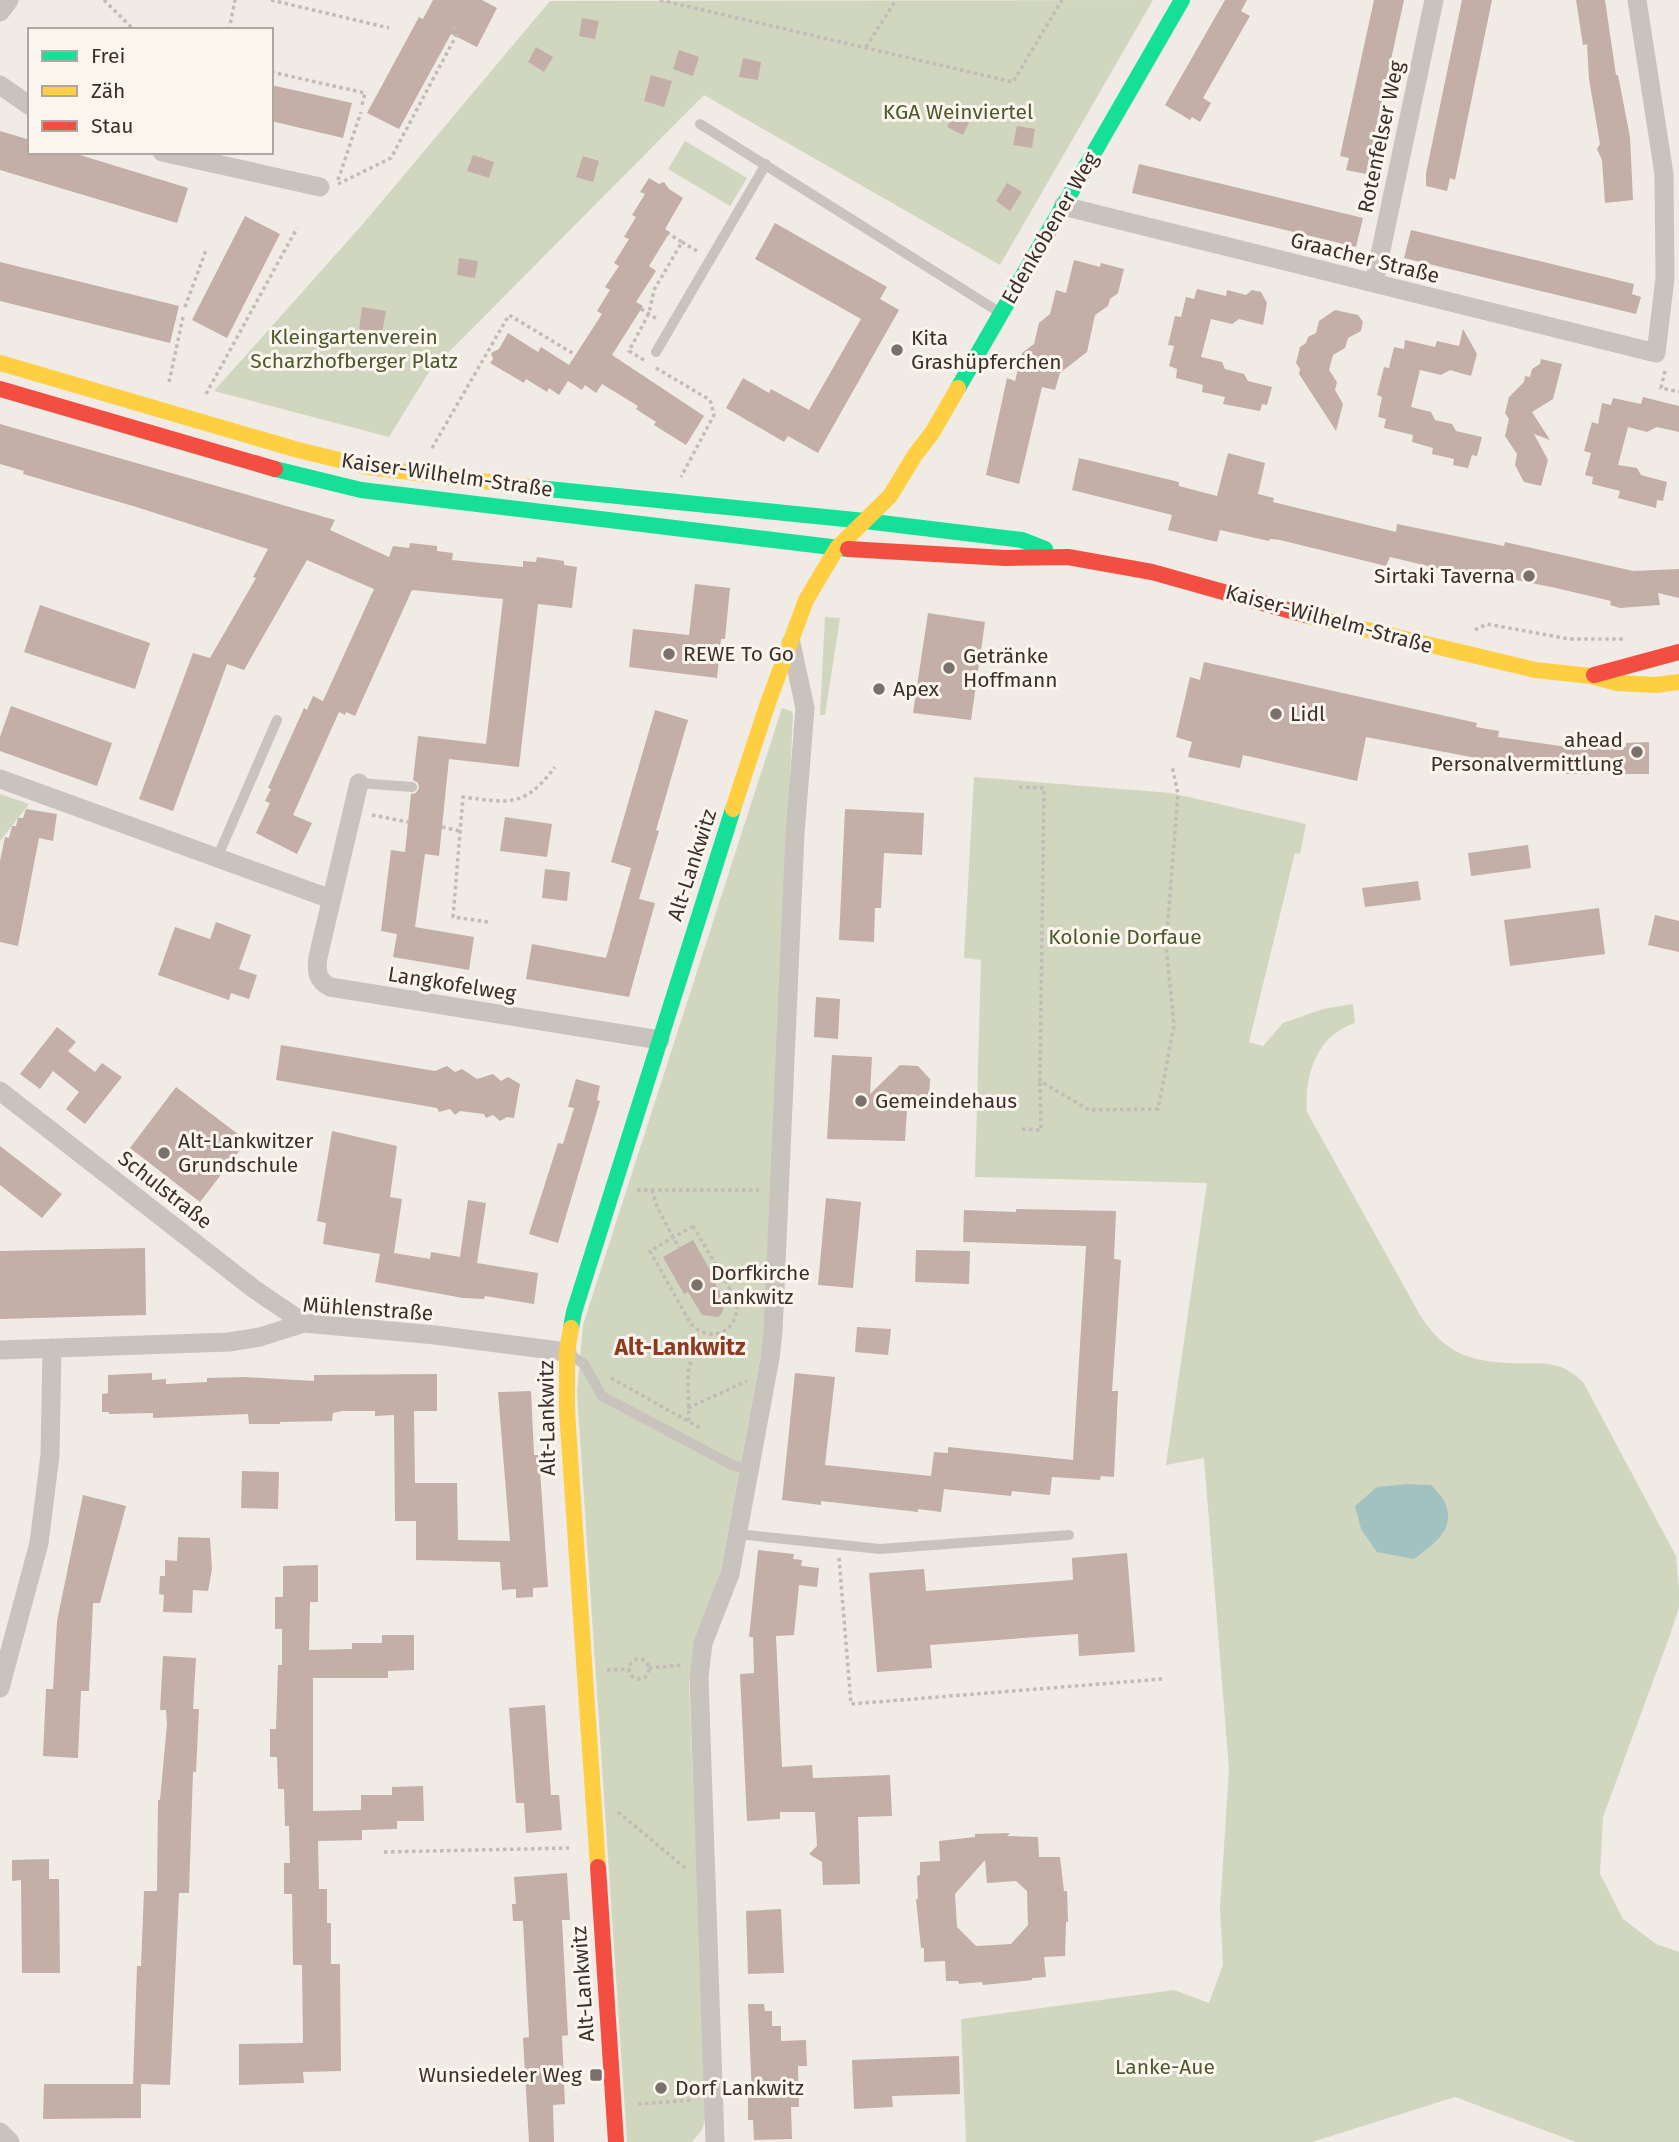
<svg xmlns="http://www.w3.org/2000/svg" width="1679" height="2142" viewBox="0 0 1679 2142" font-family="'Fira Sans',sans-serif">
<rect width="100%" height="100%" fill="#f0ebe5"/>
<g fill="#d1d6bf">
<path d="M1153 0 1000 265 704 95 429 372 389 437 214 391 362 225 550 1Z"/>
<path d="M685 141 747 178 730 206 668 169Z"/>
<path d="M825 617 840 618 825 715H820Z"/>
<path d="M782 708 791 711 793 714 764 1337 720 1575 696 1635 689 1679 706 2117 702 2130 692 2142H627L577 1393 583 1325Z"/>
<path d="M974 777 1171 793 1306 824 1300 854 1295 853 1249 1042 1263 1046 1283 1023 1323 1009 1353 1004 1355 1023C1317 1035 1304 1075 1307 1112L1420 1315C1442 1350 1466 1361 1507 1363 1539 1365 1557 1357 1583 1382L1676 1556 1679 1589V1607L1670 1635 1603 1817 1600 1874 1623 1919 1656 1944 1679 1952V2142H1576L1455 2097 1312 2142H966L961 2019 1174 1990 1209 2003 1223 1965 1220 1909 1229 1769 1204 1458 1166 1465 1207 1183 975 1177 981 960 964 958Z"/>
<path d="M0 794 29 804 0 841Z"/>
</g>
<path fill="#a1c2c1" d="M1407 1484 1431 1485C1435 1490 1443 1497 1445 1503 1457 1530 1431 1546 1414 1559L1377 1552 1361 1529 1355 1506 1377 1487Z"/>
<g fill="#c3afa7" fill-rule="evenodd">
<path d="M433 0H482L497 8 477 47 451 34 399 129 367 113 419 17 423 19Z"/>
<path d="M1225 0H1247L1241 11 1250 16 1203 98 1211 103 1200 122 1192 117 1190 120 1165 105Z"/>
<path d="M1374 0H1404L1366 174 1346 170 1349 158 1340 156Z"/>
<path d="M1462 0H1492L1455 180 1450 178 1447 191 1426 186V173Z"/>
<path d="M1576 0H1605L1616 75H1618L1630 137 1633 200 1605 203 1602 160 1597 149 1600 144 1589 79 1587 44 1583 45Z"/>
<path d="M582 18 599 21 595 39 579 36Z"/>
<path d="M536 47 553 57 544 72 528 62Z"/>
<path d="M679 50 699 57 693 76 673 69Z"/>
<path d="M743 58 761 62 758 80 739 77Z"/>
<path d="M651 75 672 81 664 107 644 101Z"/>
<path d="M271 85 352 103 343 138 271 121Z"/>
<path d="M956 108 972 116 963 135 947 127Z"/>
<path d="M1017 126 1035 129 1032 148 1013 145Z"/>
<path d="M0 131 30 140V152H70L188 188 177 223 0 170Z"/>
<path d="M473 155 494 162 489 178 467 171Z"/>
<path d="M583 156 599 161 593 182 576 177Z"/>
<path d="M1139 164 1363 218 1356 247 1132 193Z"/>
<path d="M649 178 659 184 664 182 669 189 683 198 665 229 670 232 649 266 656 271 636 302 643 306 612 355 704 416 686 445 654 425 656 422 636 409 638 406 602 384 596 393 585 385 582 390 568 381 559 395 549 388 547 392 526 379 524 383 490 363 493 359 491 353 499 349 508 333 538 352 541 347 569 365 602 314 597 311 610 290 605 287 619 266 614 263 629 239 624 237 636 217 632 215 645 194 640 192Z"/>
<path d="M1007 183 1022 192 1010 211 996 201Z"/>
<path d="M245 216 280 234 227 338 192 320Z"/>
<path d="M775 223 887 287 880 299 899 310 818 453 788 436 784 442 726 408 743 378 769 393 771 389 809 410 861 319 755 259Z"/>
<path d="M1411 230 1634 284 1632 294 1641 297 1636 314 1404 258Z"/>
<path d="M459 258 478 261 475 278 457 275Z"/>
<path d="M1074 260 1100 267 1101 263 1124 269 1118 293 1110 299 1108 306 1095 315 1087 352 1060 373 1055 390 1042 387 1019 484 986 475 1007 378 1015 381 1022 353 1034 344 1039 323 1050 314 1056 290 1066 293Z"/>
<path d="M0 262 179 306 170 343 0 301Z"/>
<path d="M1197 289 1226 296 1227 290 1246 295 1252 290 1261 292 1267 303 1263 325 1239 319 1232 324 1211 319 1201 357 1222 362 1225 369 1244 374 1248 381 1272 387 1267 405 1262 404 1260 411 1223 404 1225 397 1202 392 1203 385 1176 378 1177 369 1169 366 1174 346 1168 345 1175 316 1181 317 1186 297 1194 299Z"/>
<path d="M362 307 386 311 382 333 359 329Z"/>
<path d="M1335 310 1358 315 1363 322 1361 331 1348 338 1345 348 1333 355 1329 370 1337 382 1335 390 1343 404 1336 431 1299 374 1300 369 1296 363 1300 347 1306 343 1308 337 1316 333 1319 321Z"/>
<path d="M1463 329 1477 354 1471 376 1450 370 1441 375 1420 370 1411 407 1431 412 1435 420 1452 424 1456 431 1482 437 1477 456 1472 455 1468 468 1453 465 1454 459 1432 454 1433 448 1412 442 1413 435 1384 428 1386 419 1378 417 1382 397 1377 395 1384 367 1389 368 1394 347 1404 349 1405 340 1435 347 1437 341 1459 346Z"/>
<path d="M1541 359 1562 364 1553 399 1532 412 1550 440 1534 434 1548 460 1541 486 1524 482 1515 465 1517 454 1505 436 1509 419 1505 413 1509 397 1524 382 1525 376 1530 377 1532 369 1540 364Z"/>
<path d="M1643 397 1679 406V432L1657 427 1647 432 1628 427 1618 465 1637 468 1641 475 1667 482 1663 501 1657 500 1656 508 1618 498 1620 491 1592 484 1593 477 1585 475 1591 453 1584 451 1592 422 1598 424 1602 403 1611 405 1613 398 1641 404Z"/>
<path d="M0 424 335 520 330 530 389 557 393 546 409 548 410 543 437 546V551L453 553 452 560 523 567V561L536 562 537 557 564 561V565L577 567 572 608 538 604 519 767 449 759 439 856 425 854 415 927 474 937 469 970 393 957 397 934 381 931 391 850 405 852 411 794 416 793 419 788 418 783 413 780 418 736 486 744 503 599 412 590 355 716 346 712 345 715 339 712 293 815 312 823 297 854 256 833 270 803 265 801 271 789 268 788 304 708 307 710 313 696 323 701 374 589 307 560 244 670 227 664 173 811 139 799 193 653 210 658 256 578 253 577 268 549 133 506 23 474 24 471 0 464Z"/>
<path d="M1228 453 1265 463 1258 494 1274 498 1273 502 1396 532 1397 524 1504 546 1505 542 1633 571 1679 569V598L1658 593 1660 605 1620 608 1610 605 1611 601 1556 588 1497 576 1495 582 1390 557 1386 566 1280 540 1270 539 1269 541 1220 530 1217 542 1168 530 1172 515 1072 490 1079 458 1179 482V486L1217 496Z"/>
<path d="M695 584 730 588 725 639H721L717 678 629 667 633 629 689 635Z"/>
<path d="M40 605 150 643 135 689 24 652Z"/>
<path d="M928 613 985 622 971 720 913 713Z"/>
<path d="M1204 662 1477 723 1476 727 1499 731 1498 737 1567 747H1626V743L1649 742V774H1559L1486 764 1487 760 1366 737 1357 781 1243 755 1240 768 1188 757 1192 742 1176 737 1190 677 1200 680Z"/>
<path d="M11 706 112 743 97 786 0 751V737Z"/>
<path d="M655 710 688 720 656 830 659 831 639 899 655 903 629 997 526 979 532 944 606 958 631 868 611 862Z"/>
<path d="M26 809 57 814 53 841 39 838 18 946 0 942V861L5 837 9 838 12 826H16L18 818H23Z"/>
<path d="M845 809 924 813 922 855 884 853 881 908H875L874 942 839 940Z"/>
<path d="M505 817 552 824 547 857 500 851Z"/>
<path d="M1528 845 1531 868 1471 876 1468 853Z"/>
<path d="M545 869 570 872 567 901 542 898Z"/>
<path d="M1418 881 1421 900 1365 907 1362 888Z"/>
<path d="M1599 908 1605 954 1510 966 1504 920Z"/>
<path d="M1655 915 1679 921V952L1648 945Z"/>
<path d="M216 922 251 935 239 969 257 975 249 999 231 993 229 1000 158 975 175 927 210 939Z"/>
<path d="M816 997 840 999 838 1039 814 1037Z"/>
<path d="M57 1027 76 1042 68 1051 95 1072 102 1063 122 1077 85 1124 66 1109 79 1092 53 1071 40 1089 20 1074Z"/>
<path d="M281 1045 435 1071 447 1066 455 1072 462 1069 477 1079 493 1074 501 1081 508 1077 520 1084 514 1118 507 1117 500 1121 493 1115 486 1118 484 1114 460 1111 455 1115 450 1109 439 1112 437 1108 276 1080Z"/>
<path d="M832 1055 872 1057 870 1094 900 1065 918 1066 930 1079 929 1097 916 1109H907L905 1141 827 1139Z"/>
<path d="M576 1079 600 1086 597 1100 600 1101 558 1243 529 1234 558 1143 563 1144 574 1108 568 1107Z"/>
<path d="M176 1087 247 1141 200 1202 130 1148Z"/>
<path d="M332 1131 397 1146 390 1197 402 1199 394 1253 430 1259 431 1252 460 1257 468 1200 486 1203 477 1263 538 1273 534 1304 485 1296 484 1299 463 1298 375 1282 380 1254 323 1244 326 1223 317 1221Z"/>
<path d="M0 1146 62 1194 42 1218 0 1185Z"/>
<path d="M826 1198 861 1202 853 1288 818 1285Z"/>
<path d="M1016 1209 1116 1211 1114 1259 1121 1260 1112 1391H1118L1114 1477 1101 1476 1100 1480 1052 1477 1050 1495 1012 1491 1011 1496 944 1489 941 1512 918 1509V1512L821 1501V1505L782 1500 795 1373 835 1377 825 1465 931 1476 934 1452 948 1453V1447L1073 1460 1086 1246 963 1242 964 1210 1016 1212Z"/>
<path d="M693 1240 714 1277 712 1278 725 1301 722 1313 718 1317 702 1315 688 1292 684 1294 663 1257Z"/>
<path d="M145 1248 146 1315 0 1319V1251Z"/>
<path d="M916 1250 970 1251 969 1284 915 1282Z"/>
<path d="M857 1327 891 1329 888 1355 855 1352Z"/>
<path d="M152 1373V1380L166 1379V1384L207 1382V1378L245 1377 314 1381V1375L437 1374V1411H414L415 1483H457L458 1540 510 1541 498 1392 531 1391 534 1455H539L548 1587 533 1588V1597L516 1598V1589L502 1590 500 1562 416 1560V1521H395L394 1415 375 1416V1411H342L333 1413 332 1421 280 1422V1424H249L248 1414 153 1418V1413L109 1414V1412H102V1394L108 1393V1375Z"/>
<path d="M242 1471 279 1472 278 1509 241 1508Z"/>
<path d="M83 1495 126 1506 100 1603H93L89 1691H81L78 1758 43 1756 46 1689H53L57 1621Z"/>
<path d="M178 1537 210 1538 212 1569 208 1591 193 1590 192 1613 163 1612 164 1595 159 1594 160 1576H165V1560L177 1561Z"/>
<path d="M758 1550 794 1554 793 1559 802 1560 801 1566 819 1568 817 1587 799 1585 794 1635 776 1636 782 1767 812 1765 813 1778 890 1775 892 1816 858 1817 860 1884 823 1885 822 1862 809 1854 817 1846 815 1812H780V1819L747 1821 740 1674 754 1673 753 1637H749Z"/>
<path d="M1127 1553 1135 1652 1079 1656 1078 1634 930 1645 932 1668 877 1672 869 1573 924 1569 926 1591 1073 1580 1072 1558Z"/>
<path d="M318 1565V1602H310L309 1650 352 1649V1643H382V1635H414V1670L388 1671V1678H313V1811L361 1810V1795H392V1787L423 1786 424 1821H397V1829L362 1830V1840L318 1841 319 1889H327V1923H331V1964H340L341 2071 303 2072 304 2083 239 2085V2044L303 2043 302 1965H293L292 1894H284V1863H290L289 1826H285L284 1789H278L277 1757H270V1729H276L278 1665H282V1629H275V1597H283V1566Z"/>
<path d="M163 1656 196 1658 193 1709H199L196 1772H193L189 1893H179L170 2085 141 2084V2118L43 2119 44 2084H133L137 1966H141L144 1891H157L158 1800H160L167 1724 166 1710H160Z"/>
<path d="M545 1705 551 1795H559L562 1830 526 1833 524 1803H516L509 1708Z"/>
<path d="M1010 1833 1007 1836 1038 1837 1039 1857H1060L1064 1891H1067L1068 1922H1066L1065 1956 1044 1957 1046 1977 1032 1978V1980L983 1985 982 1982 959 1984 958 1981H946L945 1961 924 1962V1948H921L916 1899H918L917 1876 920 1875V1862L940 1861 939 1841 975 1837V1834ZM985 1860 987 1883 1016 1881 1027 1891 1028 1925 1011 1944 976 1946 957 1927 955 1894Z"/>
<path d="M49 1859V1879H59L60 1973H22L21 1880 12 1881V1860Z"/>
<path d="M567 1873 570 1920H562L568 2035 562 2036 565 2104 553 2105 554 2142H529L523 2038 529 2037 523 1921H513L512 1904H516L514 1877Z"/>
<path d="M781 1909 784 1973 748 1974 746 1911Z"/>
<path d="M748 2004H764L765 2011H772V2026H781V2041L806 2040 807 2066H798L799 2107H791L792 2139 754 2140 753 2120H748V2096H752Z"/>
<path d="M959 2056 960 2094 892 2096 893 2107 854 2109 852 2060Z"/>
</g>
<g fill="none" stroke-linecap="round" stroke-linejoin="round">
<g stroke="#c2bbb6" stroke-width="3.5" stroke-dasharray="3.5 3.5" stroke-linecap="butt">
<path d="M104 0 134 30"/>
<path d="M271 0 389 28"/>
<path d="M660 0 1013 82 1062 0"/>
<path d="M229 30 235 0"/>
<path d="M866 47 896 0"/>
<path d="M271 72 365 93 362 105"/>
<path d="M338 180 361 112"/>
<path d="M338 184 391 158 456 36 454 27"/>
<path d="M682 242 697 251"/>
<path d="M185 307 206 250"/>
<path d="M641 309 657 319"/>
<path d="M644 360 629 351 649 313 654 290 682 242 669 234"/>
<path d="M656 368 710 400 714 415 681 477"/>
<path d="M1665 371 1661 388 1679 392"/>
<path d="M169 382 183 317"/>
<path d="M206 394 297 228"/>
<path d="M432 448 509 315 574 354"/>
<path d="M1475 630 1487 624 1569 639H1625"/>
<path d="M1019 787 1044 788 1040 1081 1089 1110 1158 1109 1174 1026 1166 945 1178 794 1172 766"/>
<path d="M372 815 408 822"/>
<path d="M442 827 460 831"/>
<path d="M488 922 453 917 463 797C510 803 524 808 555 767"/>
<path d="M1022 1129 1041 1130 1040 1081"/>
<path d="M637 1190H759"/>
<path d="M652 1190 658 1209 679 1248"/>
<path d="M693 1226 736 1299C742 1329 713 1346 691 1324L650 1251Z"/>
<path d="M611 1378 702 1429"/>
<path d="M688 1408 747 1381"/>
<path d="M689 1421 688 1373 698 1331"/>
<path d="M839 1558 851 1704 1162 1679"/>
<circle cx="639" cy="1669" r="10"/>
<path d="M649 1668 682 1665"/>
<path d="M607 1670 629 1669"/>
<path d="M618 1812 685 1868"/>
<path d="M384 1852 569 1848"/>
<path d="M638 2104 693 2100"/>
</g>
<g stroke="#c9c3be" stroke-width="10">
<path d="M700 124 999 312"/>
<path d="M656 352 766 164"/>
<path d="M359 783 412 787"/>
<path d="M217 858 277 720"/>
<path d="M572 1356 584 1364 602 1396 734 1466 749 1468"/>
<path d="M737 1534 880 1549 1069 1535"/>
</g>
<g stroke="#c9c3be" stroke-width="19">
<path d="M0 12 9 0"/>
<path d="M0 85 30 106"/>
<path d="M162 152 320 187"/>
<path d="M1063 206 1656 353 1665 278 1664 174 1637 0"/>
<path d="M1374 283 1434 0"/>
<path d="M0 779 331 899"/>
<path d="M359 783 318 957C316 971 317 980 330 987L660 1040"/>
<path d="M0 1091 254 1289 304 1323"/>
<path d="M0 1350 229 1342 260 1337 304 1323 435 1335 567 1352"/>
<path d="M0 1688 39 1543 50 1455 52 1348"/>
<path d="M0 2132 10 2142"/>
<path d="M715 2142 699 1677 703 1643 730 1574 770 1358 773 1332 795 834 805 708 791 643"/>
</g>
<g stroke="#16e098" stroke-width="16">
<path d="M958 388 1182 0"/>
<path d="M275 469 361 490 848 549"/>
<path d="M538 488 865 521 1022 540 1045 549"/>
<path d="M571 1328 574 1312 733 809"/>
</g>
<g stroke="#ffcf43" stroke-width="16">
<path d="M0 363 298 450 368 467 538 488"/>
<path d="M1309 616 1535 670 1591 676 1617 683 1656 685 1679 682"/>
<path d="M733 809 768 703 806 600 837 548 890 496 915 455 932 433 958 388"/>
<path d="M571 1328 567 1352V1411L598 1867"/>
</g>
<g stroke="#f24e42" stroke-width="16">
<path d="M0 389 275 469"/>
<path d="M848 549 1005 558 1068 557 1152 572 1309 616"/>
<path d="M1594 675 1679 652"/>
<path d="M598 1867 616 2142"/>
</g>
</g>
<g fill="#7a716c" stroke="#fbf5ee" stroke-width="2.5">
<circle cx="897" cy="350" r="7"/>
<circle cx="1529" cy="576" r="7"/>
<circle cx="669" cy="654" r="7"/>
<circle cx="949" cy="668" r="7"/>
<circle cx="879" cy="689" r="7"/>
<circle cx="1276" cy="714" r="7"/>
<circle cx="1637" cy="752" r="7"/>
<circle cx="861" cy="1101" r="7"/>
<circle cx="164" cy="1153" r="7"/>
<circle cx="697" cy="1285" r="7"/>
<rect x="589" y="2068" width="14" height="14" rx="3.5"/>
<circle cx="661" cy="2088" r="7"/>
</g>
<g text-anchor="middle" stroke-width="6" stroke-linejoin="round" paint-order="stroke">
<g font-size="21" fill="#4a5a2e" stroke="#fbf5ee">
<text x="958" y="119">KGA Weinviertel</text>
<text x="354" y="344">Kleingartenverein<tspan x="354" dy="24">Scharzhofberger Platz</tspan></text>
<text x="1125" y="944">Kolonie Dorfaue</text>
<text x="1165" y="2074">Lanke-Aue</text>
</g>
<g font-size="21" fill="#3b302b" stroke="#fbf5ee">
<text transform="translate(1381 137) rotate(-78)" y="7">Rotenfelser Weg</text>
<text transform="translate(1050 228) rotate(-60)" y="7">Edenkobener Weg</text>
<text transform="translate(1365 258) rotate(14)" y="7">Graacher Straße</text>
<text transform="translate(447 475) rotate(8)" y="7">Kaiser-Wilhelm-Straße</text>
<text transform="translate(1329 619) rotate(15)" y="7">Kaiser-Wilhelm-Straße</text>
<text transform="translate(692 865) rotate(-72)" y="7">Alt-Lankwitz</text>
<text transform="translate(452 984) rotate(9)" y="7">Langkofelweg</text>
<text transform="translate(165 1190) rotate(38)" y="7">Schulstraße</text>
<text transform="translate(368 1309) rotate(4)" y="7">Mühlenstraße</text>
<text transform="translate(547 1418) rotate(-91)" y="7">Alt-Lankwitz</text>
<text transform="translate(583 1984) rotate(-94)" y="7">Alt-Lankwitz</text>
</g>
<g font-size="21" fill="#3b302b" stroke="#fbf5ee" text-anchor="start">
<text x="911" y="345">Kita<tspan x="911" dy="24">Grashüpferchen</tspan></text>
<text x="1515" y="583" text-anchor="end">Sirtaki Taverna</text>
<text x="683" y="661">REWE To Go</text>
<text x="963" y="663">Getränke<tspan x="963" dy="24">Hoffmann</tspan></text>
<text x="893" y="696">Apex</text>
<text x="1290" y="721">Lidl</text>
<text x="1623" y="747" text-anchor="end">ahead<tspan x="1623" dy="24">Personalvermittlung</tspan></text>
<text x="875" y="1108">Gemeindehaus</text>
<text x="178" y="1148">Alt-Lankwitzer<tspan x="178" dy="24">Grundschule</tspan></text>
<text x="711" y="1280">Dorfkirche<tspan x="711" dy="24">Lankwitz</tspan></text>
<text x="582" y="2082" text-anchor="end">Wunsiedeler Weg</text>
<text x="675" y="2095">Dorf Lankwitz</text>
</g>
<g font-size="23" font-weight="bold" fill="#8c3b22" stroke="#fbf5ee">
<text x="680" y="1355">Alt-Lankwitz</text>
</g>
</g>
<rect x="28" y="28" width="245" height="126" fill="#fbf5ee" stroke="#aea6a0" stroke-width="2"/>
<rect x="42" y="51" width="35" height="10" fill="#16e098" stroke="#aea6a0" stroke-width="2"/>
<text x="91" y="63" font-size="21" fill="#3b302b">Frei</text>
<rect x="42" y="86" width="35" height="10" fill="#ffcf43" stroke="#aea6a0" stroke-width="2"/>
<text x="91" y="98" font-size="21" fill="#3b302b">Zäh</text>
<rect x="42" y="121" width="35" height="10" fill="#f24e42" stroke="#aea6a0" stroke-width="2"/>
<text x="91" y="133" font-size="21" fill="#3b302b">Stau</text>
</svg>
